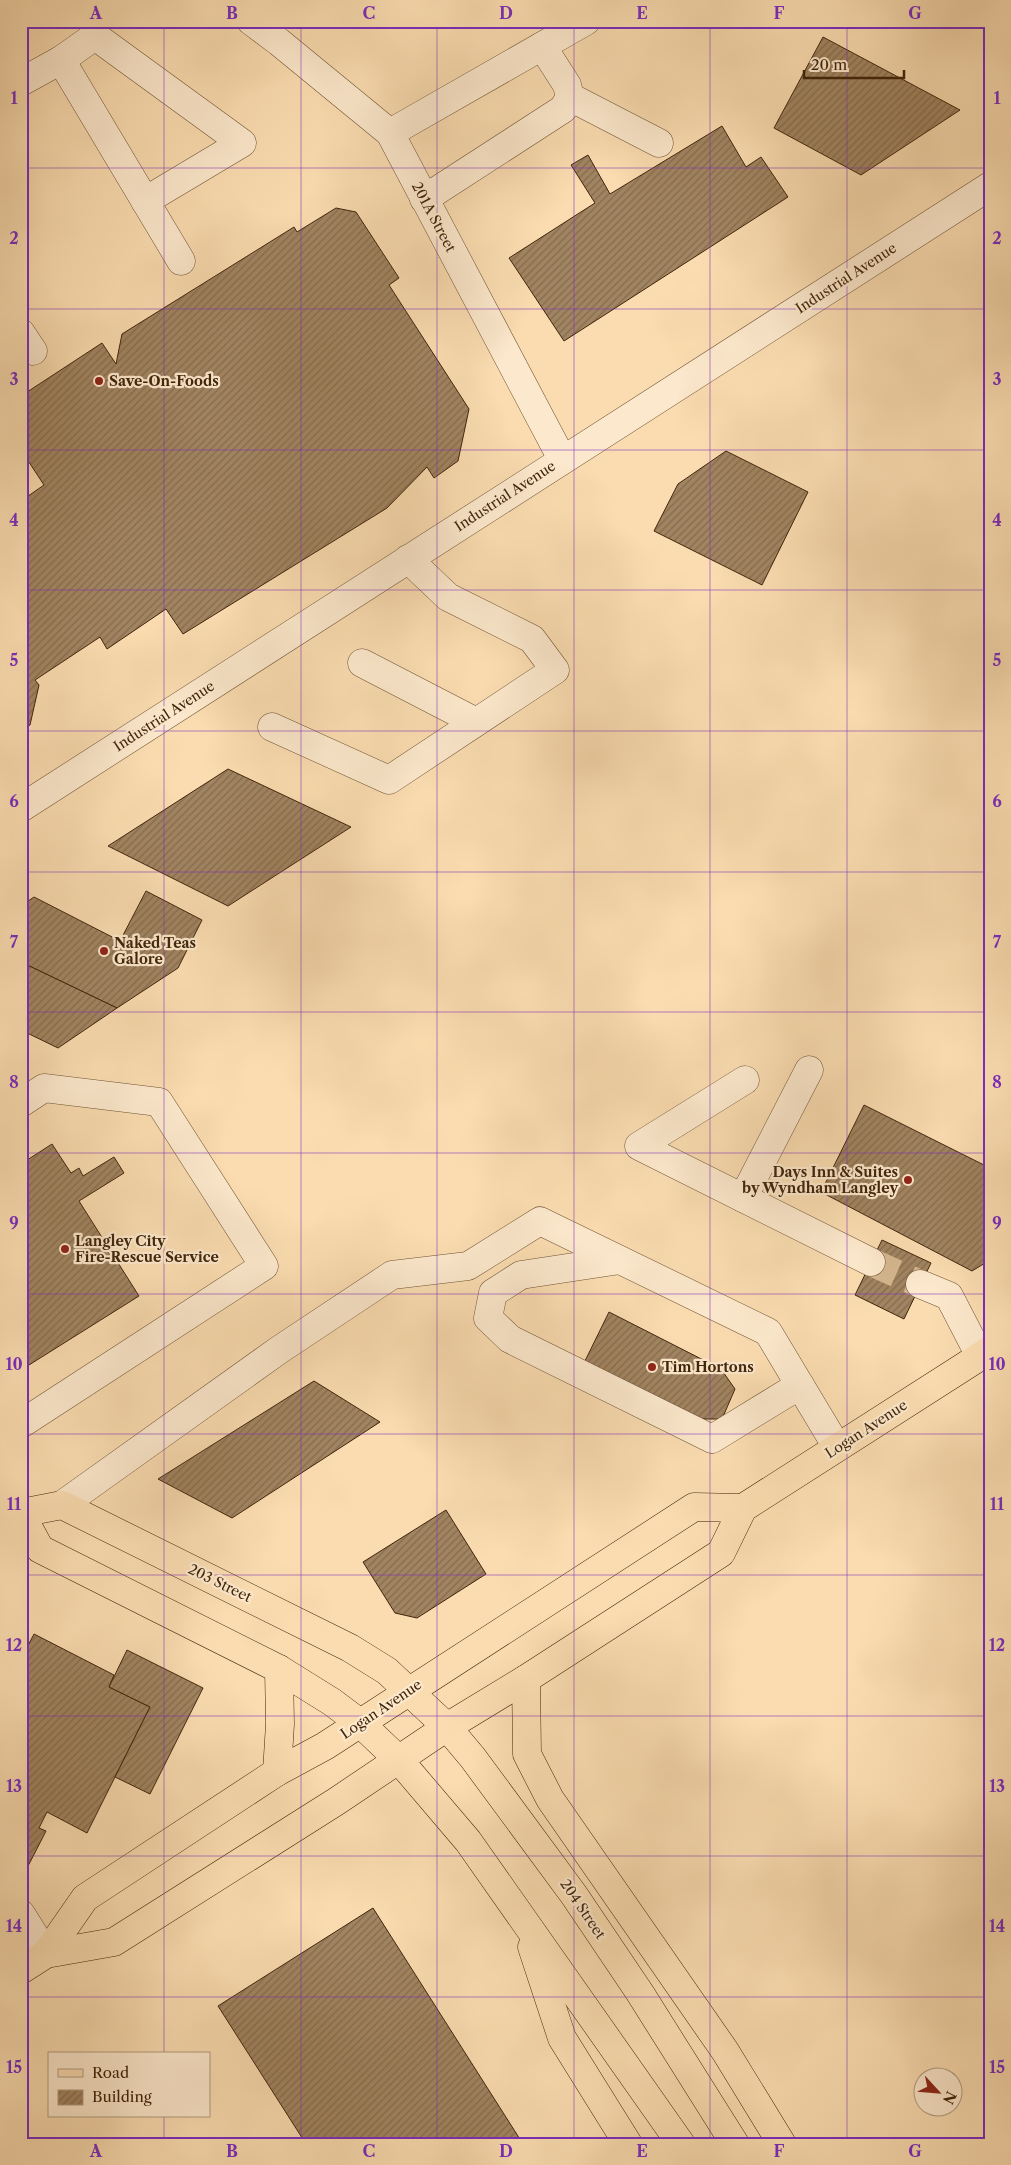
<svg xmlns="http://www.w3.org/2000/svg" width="1011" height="2165" viewBox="0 0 1011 2165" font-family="'Libre Caslon Text',serif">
<defs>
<pattern id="building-hatch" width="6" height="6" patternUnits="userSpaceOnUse" patternTransform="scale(1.25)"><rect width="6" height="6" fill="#a18461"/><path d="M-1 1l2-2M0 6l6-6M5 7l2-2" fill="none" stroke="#856c4e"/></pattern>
</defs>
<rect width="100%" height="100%" fill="#fadcb0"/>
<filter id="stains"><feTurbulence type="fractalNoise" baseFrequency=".004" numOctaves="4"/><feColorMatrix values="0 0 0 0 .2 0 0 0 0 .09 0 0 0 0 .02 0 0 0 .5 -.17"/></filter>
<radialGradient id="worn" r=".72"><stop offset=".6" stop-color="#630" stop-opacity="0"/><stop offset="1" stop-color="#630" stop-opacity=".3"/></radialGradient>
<g fill="url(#building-hatch)" stroke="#41250b">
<path d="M823 37 960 110 861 175 774 128Z"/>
<path d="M722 126 746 167 761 157 788 197 564 341 509 258 595 203 571 165 588 155 610 194Z"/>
<path d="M336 208 356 212 399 278 389 285 469 409 458 461 434 478 427 467 387 508 183 634 166 609 107 649 100 637 35 680 39 685 30 725 21 731V501L44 485 21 450V396L102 343 116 364 122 334 294 227 297 232Z"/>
<path d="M726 451 808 492 762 585 654 531 678 484Z"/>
<path d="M228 769 351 827 228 906 108 846Z"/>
<path d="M146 891 202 920 178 968 117 1008 21 962V906L34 897 120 941Z"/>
<path d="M21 962 117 1008 58 1048 21 1030Z"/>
<path d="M864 1105 990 1168V1260L972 1271 821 1192Z"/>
<path d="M52 1144 71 1173 79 1168 83 1176 114 1157 124 1173 79 1201 139 1296 21 1370V1164Z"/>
<path d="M882 1240 931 1263 904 1319 855 1295Z"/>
<path d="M609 1312 721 1369 735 1389 722 1419H691L583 1365Z"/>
<path d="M314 1381 380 1422 232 1518 158 1479Z"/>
<path d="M446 1510 486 1574 417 1618 395 1613 363 1562Z"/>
<path d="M34 1634 114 1675 109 1687 150 1707 87 1833 47 1812 39 1828 46 1831 25 1872 21 1870V1659Z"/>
<path d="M127 1650 203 1688 150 1794 115 1777 150 1707 109 1687Z"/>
<path d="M373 1908 523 2144H306L218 2006Z"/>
</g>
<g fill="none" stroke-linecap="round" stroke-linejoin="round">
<path stroke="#d5b78f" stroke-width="28" stroke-dasharray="28 14" stroke-linecap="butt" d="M871 1262 920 1284"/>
<g stroke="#6f5334" stroke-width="29">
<g id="minor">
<path d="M251 21 279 42 390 133 562 459"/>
<path d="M61 60 181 261"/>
<path d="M21 82 61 60 95 36 242 143 145 201"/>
<path d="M570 97 659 143"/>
<path d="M390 133 586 21"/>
<path d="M424 199 563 109 570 97 567 85 542 46"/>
<path d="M21 333 33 351"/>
<path d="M362 663 476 722"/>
<path d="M272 727 389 780 555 670 532 639 448 597 408 559"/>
<path d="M21 808 990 186"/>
<path d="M745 1080 639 1146 871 1262"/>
<path d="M21 1103 44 1088 159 1102 264 1266 21 1424"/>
<path d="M743 1198 809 1070"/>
<path d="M620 1260 521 1275 493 1293 488 1318 510 1339 712 1439 800 1385"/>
<path d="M920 1284 949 1296 980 1356"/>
<path d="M62 1505 279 1350 392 1275 468 1266 540 1221 768 1332 837 1447"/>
<path d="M21 1914 46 1954"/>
</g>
</g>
<g stroke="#41250b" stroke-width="29">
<g id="major">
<path d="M21 1513 62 1505 350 1648 387 1671 447 1727 473 1758 574 1895 640 1993 735 2144"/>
<path d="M21 1514 40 1549 279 1669 332 1702 360 1723 399 1760 468 1841 681 2144"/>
<path d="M526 1679 527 1754 550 1799 725 2051 782 2144"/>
<path d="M277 1772 280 1724 279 1669"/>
<path d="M532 1947 562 2038 628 2144"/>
<path d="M46 1954 85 1898 277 1772 325 1746 694 1507 743 1508"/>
<path d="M21 1970 46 1954 114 1942 337 1801 447 1727 526 1679 721 1553 743 1508 990 1350"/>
</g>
</g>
<use href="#minor" stroke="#fce8cc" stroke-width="28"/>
<use href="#major" stroke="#fadcb0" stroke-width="28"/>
</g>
<path fill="none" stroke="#7b2cbf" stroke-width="1" stroke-opacity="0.55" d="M164 21V2054M301 21V2144M437 21V2144M574 21V2144M710 21V2144M847 21V2144M21 168H990M21 309H990M21 450H990M21 590H990M21 731H990M21 872H990M21 1012H990M21 1153H990M21 1294H990M21 1434H990M21 1575H990M21 1716H990M21 1856H990M21 1997H990M164 2116V2144"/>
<g fill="#8f2418" stroke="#fce8cc" stroke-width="2">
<circle cx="99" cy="381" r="5"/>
<circle cx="104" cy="951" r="5"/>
<circle cx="908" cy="1180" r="5"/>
<circle cx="65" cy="1249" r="5"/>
<circle cx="652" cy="1367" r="5"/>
</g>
<g text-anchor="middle" stroke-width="4.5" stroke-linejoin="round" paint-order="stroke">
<g font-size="14" fill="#41250b" stroke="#fce8cc">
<text transform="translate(434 217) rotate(62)" y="5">201A Street</text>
<text transform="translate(846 278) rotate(-33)" y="5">Industrial Avenue</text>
<text transform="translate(505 496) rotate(-33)" y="5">Industrial Avenue</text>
<text transform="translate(164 716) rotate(-33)" y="5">Industrial Avenue</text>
<text transform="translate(866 1429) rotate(-33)" y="5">Logan Avenue</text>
<text transform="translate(220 1583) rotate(26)" y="5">203 Street</text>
<text transform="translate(381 1709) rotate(-34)" y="5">Logan Avenue</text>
<text transform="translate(583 1909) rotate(56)" y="5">204 Street</text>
</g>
<g font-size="14" font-weight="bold" fill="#41250b" stroke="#fce8cc" text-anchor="start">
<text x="109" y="386">Save-On-Foods</text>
<text x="114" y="948">Naked Teas<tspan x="114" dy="16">Galore</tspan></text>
<text x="898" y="1177" text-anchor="end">Days Inn &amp; Suites<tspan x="898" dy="16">by Wyndham Langley</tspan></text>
<text x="75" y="1246">Langley City<tspan x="75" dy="16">Fire-Rescue Service</tspan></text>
<text x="662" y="1372">Tim Hortons</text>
</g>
</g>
<rect width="1011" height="2165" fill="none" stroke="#fadcb0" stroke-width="55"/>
<rect x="48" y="2052" width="162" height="65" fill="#fce8cc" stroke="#b19a7f"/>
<rect x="58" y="2069" width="25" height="8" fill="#fadcb0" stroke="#b19a7f"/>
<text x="92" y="2078" font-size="15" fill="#41250b">Road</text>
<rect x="58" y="2090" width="25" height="15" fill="url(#building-hatch)" stroke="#b19a7f"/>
<text x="92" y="2102" font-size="15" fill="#41250b">Building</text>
<g transform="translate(938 2092) rotate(116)"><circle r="24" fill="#fce8cc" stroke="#b19a7f"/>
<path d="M0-4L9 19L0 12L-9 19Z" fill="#8f2418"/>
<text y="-8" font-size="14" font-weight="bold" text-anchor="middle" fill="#41250b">N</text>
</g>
<path d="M804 70v8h100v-8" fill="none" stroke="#41250b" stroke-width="2.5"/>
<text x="811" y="70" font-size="15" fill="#41250b" stroke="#fce8cc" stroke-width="4" paint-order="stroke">20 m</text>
<rect x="28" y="28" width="956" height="2110" fill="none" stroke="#7b2cbf" stroke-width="2"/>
<g font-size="16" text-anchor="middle" font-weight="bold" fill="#7b2cbf">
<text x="96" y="19">A</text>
<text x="232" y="19">B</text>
<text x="369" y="19">C</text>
<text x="506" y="19">D</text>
<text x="642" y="19">E</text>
<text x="779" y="19">F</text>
<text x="915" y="19">G</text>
<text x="14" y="104">1</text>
<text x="997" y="104">1</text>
<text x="14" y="244">2</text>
<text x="997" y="244">2</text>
<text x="14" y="385">3</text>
<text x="997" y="385">3</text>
<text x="14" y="526">4</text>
<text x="997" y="526">4</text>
<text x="14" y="666">5</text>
<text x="997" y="666">5</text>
<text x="14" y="807">6</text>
<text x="997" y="807">6</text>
<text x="14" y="948">7</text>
<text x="997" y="948">7</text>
<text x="14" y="1088">8</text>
<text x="997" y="1088">8</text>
<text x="14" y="1229">9</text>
<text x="997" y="1229">9</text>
<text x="14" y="1370">10</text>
<text x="997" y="1370">10</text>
<text x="14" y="1510">11</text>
<text x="997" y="1510">11</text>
<text x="14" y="1651">12</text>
<text x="997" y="1651">12</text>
<text x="14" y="1792">13</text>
<text x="997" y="1792">13</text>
<text x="14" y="1932">14</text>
<text x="997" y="1932">14</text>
<text x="14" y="2073">15</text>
<text x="997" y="2073">15</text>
<text x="96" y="2157">A</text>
<text x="232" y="2157">B</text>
<text x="369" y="2157">C</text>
<text x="506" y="2157">D</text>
<text x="642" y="2157">E</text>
<text x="779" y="2157">F</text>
<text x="915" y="2157">G</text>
</g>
<rect width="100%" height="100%" filter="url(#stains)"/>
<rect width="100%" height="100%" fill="url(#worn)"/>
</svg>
